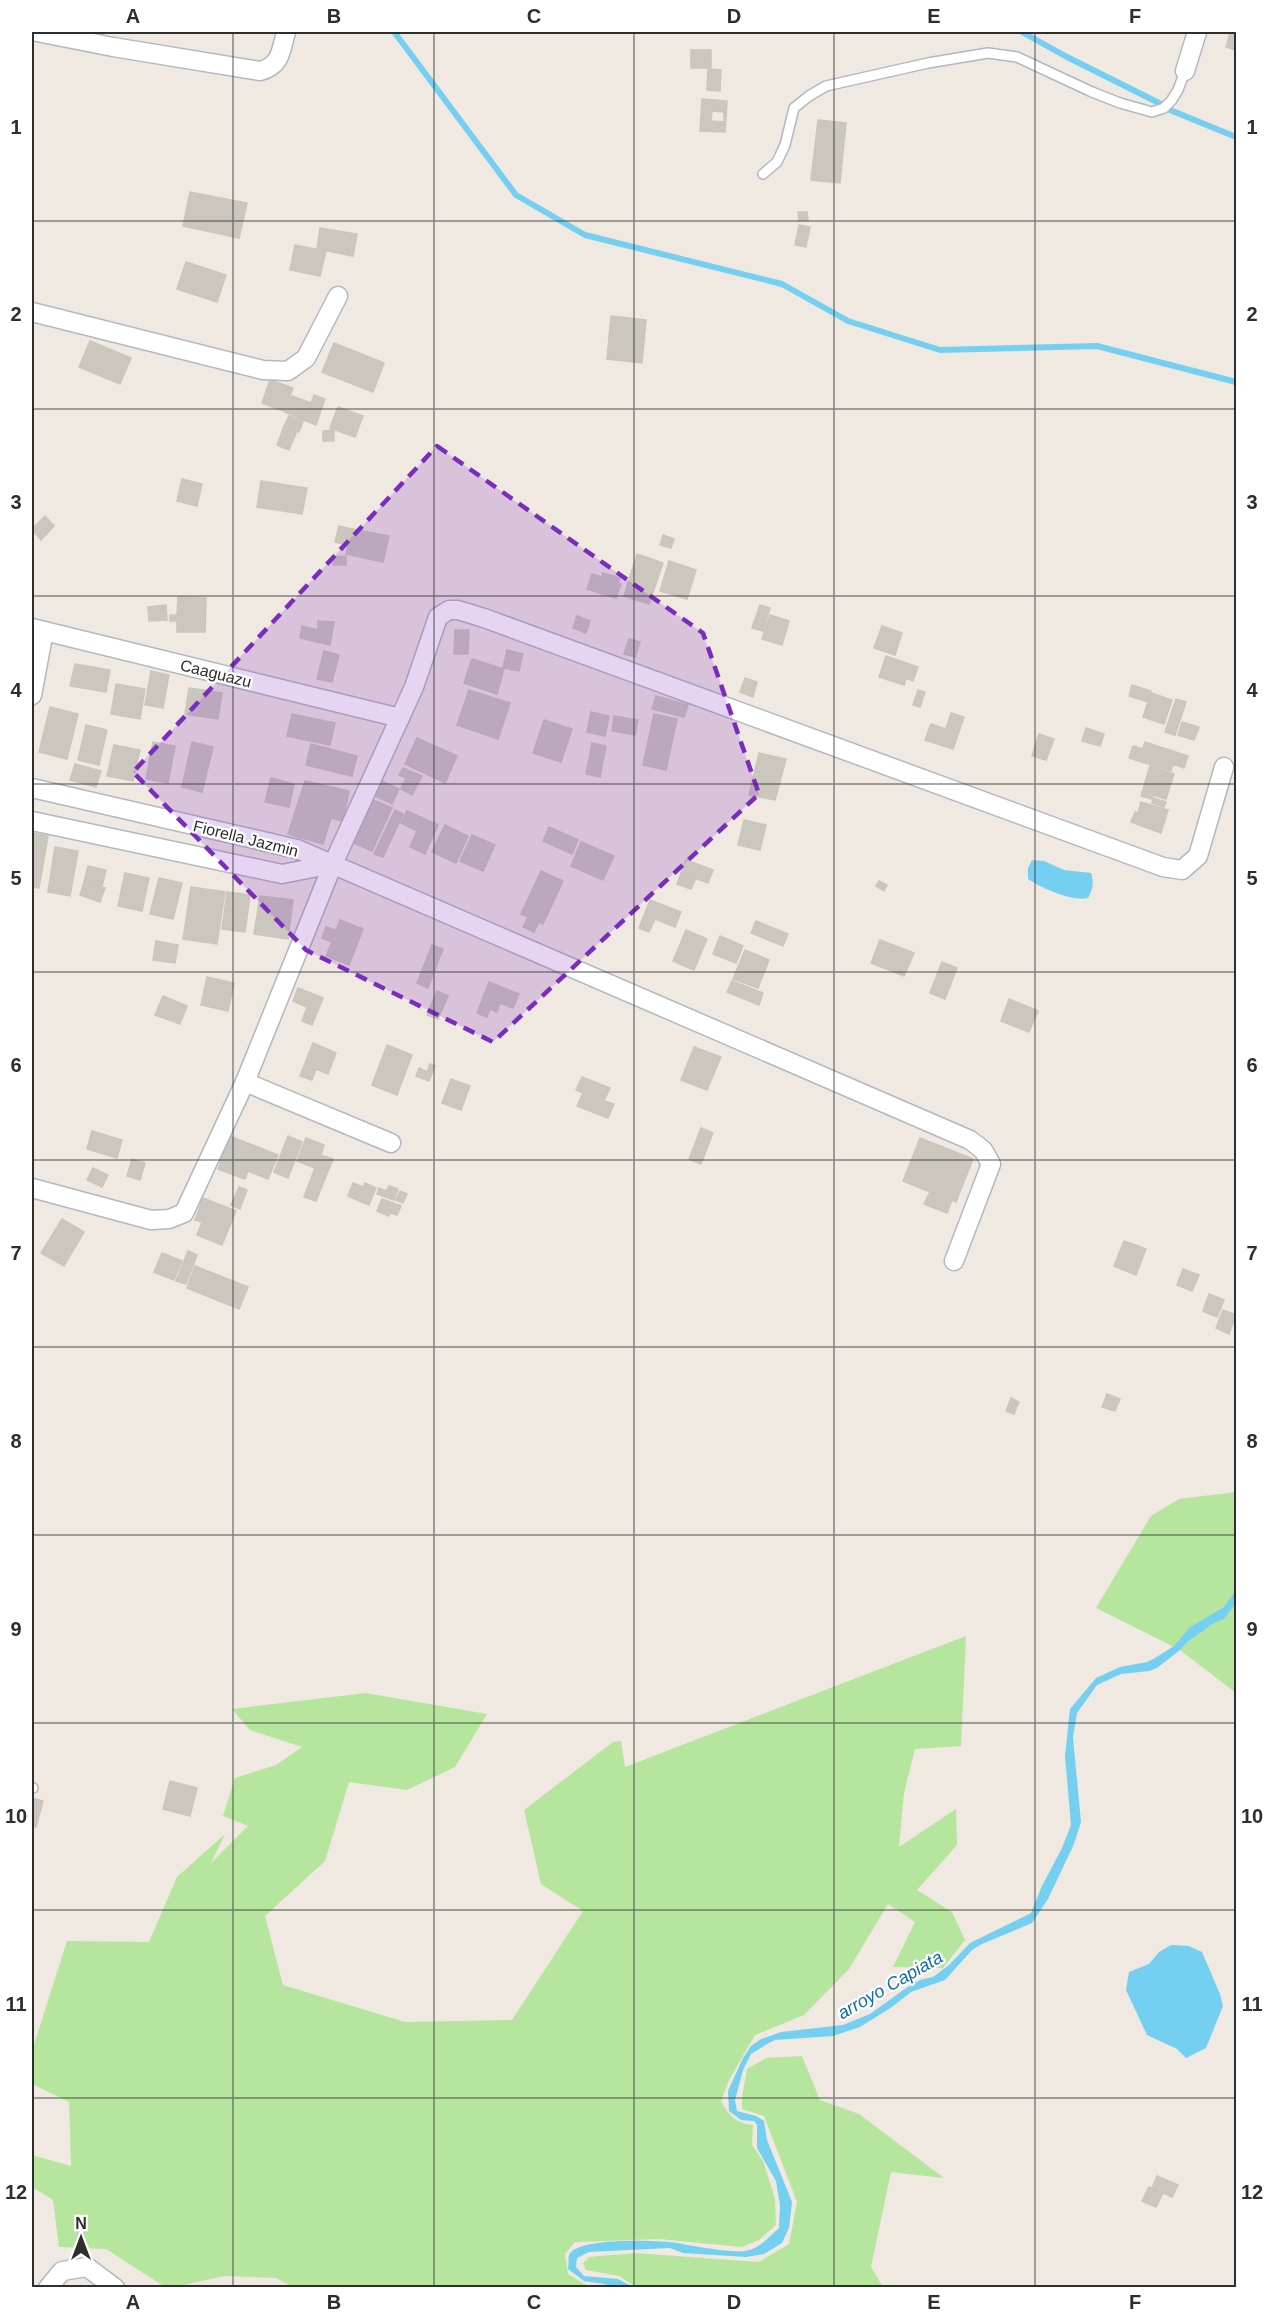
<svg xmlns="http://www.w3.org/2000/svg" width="1268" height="2319" viewBox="0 0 1268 2319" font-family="Helvetica,sans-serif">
<rect width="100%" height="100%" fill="#efe9e1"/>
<g fill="#b6e59e">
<path d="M1236 1492V1693L1180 1650 1096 1608 1151 1516 1179 1499Z"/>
<path d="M966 1636 961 1746 915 1749 904 1793 899 1847 956 1809 957 1845 917 1890 952 1912 965 1940 943 1968 893 1967 915 1922 888 1904 849 1969 804 2015 755 2035 729 2080 721 2101C728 2115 737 2124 753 2125L752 2145 763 2161 775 2198 776 2225 759 2240 742 2247 659 2239 575 2242 565 2254 568 2274 586 2285 604 2288H294L276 2278 224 2276 175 2287H165L106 2249 59 2247 53 2200 32 2187V2155L71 2166 69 2102 32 2084V2051L67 1941 149 1942 177 1877 225 1834 211 1863 248 1826 223 1816 235 1778 276 1765 302 1747 250 1730 232 1709 366 1693 487 1714 455 1767 407 1790 349 1782 325 1861 265 1916 283 1985 405 2022 512 2020 583 1911 541 1884 524 1810 613 1742 621 1741 625 1767Z"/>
<path d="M802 2056 820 2100 859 2114 944 2178 891 2172 871 2267 883 2287H636L619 2276 586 2270 583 2263 589 2257 635 2253 759 2262 789 2244 797 2202 764 2116 742 2109V2097L747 2069 766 2058Z"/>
</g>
<g fill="#75cff0">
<path d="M1032 860 1044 861 1064 870 1091 873C1094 883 1093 889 1088 898 1073 902 1041 888 1028 879V868Z"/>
<path d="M1236 1590V1603L1224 1619 1214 1623 1187 1642 1180 1650 1157 1668 1149 1671 1121 1674 1097 1685 1077 1713 1073 1738 1081 1822 1074 1844 1048 1899 1032 1923 982 1944 972 1950 945 1980 911 1992 892 2007 860 2027 833 2036 775 2040 767 2044 751 2054 743 2070 735 2100 737 2111 756 2116 764 2121 767 2140 792 2202 789 2228 782 2243 764 2254 746 2257 683 2253 670 2248 589 2252 577 2258 576 2267 584 2276 618 2279 633 2287H613L604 2284 584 2281 568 2269C569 2265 568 2259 569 2255 576 2237 659 2240 677 2243 692 2246 732 2253 745 2251 759 2249 770 2236 779 2228L780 2205 776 2181 757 2148V2125L754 2121 741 2120 729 2111 728 2091 743 2058 751 2046 761 2039 781 2032 843 2025 870 2014 906 1988 920 1980 933 1977 949 1965 970 1943 1031 1913 1042 1886 1062 1848 1071 1825 1065 1756 1070 1709 1096 1678 1120 1667 1147 1662 1155 1658 1174 1646 1190 1627 1224 1607Z"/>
<path d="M1171 1945 1189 1946 1202 1952 1220 1994 1223 2006 1206 2048 1186 2058 1177 2049 1147 2035 1126 1990 1129 1972 1149 1964 1159 1952Z"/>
</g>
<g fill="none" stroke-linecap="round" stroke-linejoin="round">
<g stroke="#75cff0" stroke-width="6">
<path d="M1022 32 1067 57 1159 103"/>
<path d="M395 33 516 195 585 235 782 284 848 321 940 350 1097 346 1236 382"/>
<path d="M1170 110 1236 137"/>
</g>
</g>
<g fill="#cbc7bf" stroke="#cbc5ba" stroke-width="1.5" fill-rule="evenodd">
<path d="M1230 33 1236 35V50L1226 47Z"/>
<rect x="691" y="50" width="20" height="18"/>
<path d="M708 69 721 70 720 91 707 90Z"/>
<path d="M702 99 727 101 725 132 700 131ZM712 111 724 112V122L711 121Z"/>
<path d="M818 120 846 123 840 183 811 180Z"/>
<path d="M190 192 247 203 239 238 183 226Z"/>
<path d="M798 212H807L808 220 799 221Z"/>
<path d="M799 225 810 227 806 247 795 245Z"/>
<path d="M320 228 357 234 353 256 317 249Z"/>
<path d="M295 245 326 251 320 276 290 270Z"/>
<path d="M186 262 226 275 217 302 177 289Z"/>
<path d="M611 316 646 320 642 363 607 359Z"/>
<path d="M90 341 131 358 120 384 79 367Z"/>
<path d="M334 343 384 363 373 392 322 372Z"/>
<path d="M270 380 293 388 284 411 262 403Z"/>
<path d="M314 395 325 399 316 425 285 412 292 396 311 403Z"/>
<path d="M338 407 363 416 355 437 330 428Z"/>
<path d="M289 416 303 421 299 432 284 426Z"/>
<path d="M284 426 297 431 289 450 277 445Z"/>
<path d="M334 430V441H323V431Z"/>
<path d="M182 479 202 484 197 506 177 501Z"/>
<path d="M261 481 307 488 302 514 257 507Z"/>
<path d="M45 516 54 526 41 540 32 529Z"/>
<path d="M339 526 352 529 348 545 335 542Z"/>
<path d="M352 529 389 536 383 562 346 554Z"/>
<path d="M663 535 674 539 671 548 660 545Z"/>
<path d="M637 554 663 563 649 604 624 596Z"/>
<path d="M346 556V565H333V557Z"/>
<path d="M669 561 696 570 687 599 660 591Z"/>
<path d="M603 573 620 578 618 583 621 584 616 598 587 589 592 574 602 577Z"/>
<path d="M178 597 206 598 205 632H177V621H170V615H177Z"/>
<path d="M166 605 167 620 149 621 148 607Z"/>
<path d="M760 605 770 608 763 631 752 628Z"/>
<path d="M770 615 789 621 782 645 762 639Z"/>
<path d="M577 616 590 621 586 633 573 628Z"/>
<path d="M318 621 334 622 330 645 300 638 302 626 318 630Z"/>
<path d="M882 626 902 633 895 655 874 648Z"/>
<path d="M455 630H469L468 654H454Z"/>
<path d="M629 639 640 642 635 657 624 654Z"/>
<path d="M507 650 523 654 519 671 503 668Z"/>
<path d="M324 651 339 655 332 682 317 679Z"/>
<path d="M886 656 918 667 913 681 906 678 904 685 879 677Z"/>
<path d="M472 659 504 669 497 694 464 683Z"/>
<path d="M75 664 110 670 106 692 70 686Z"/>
<path d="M151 671 169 675 163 708 145 705Z"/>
<path d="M745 678 757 682 753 697 740 692Z"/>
<path d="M116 684 145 689 140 719 111 714Z"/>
<path d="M1132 685 1151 691 1148 702 1129 696Z"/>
<path d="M189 688 222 693 218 719 185 714Z"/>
<path d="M469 690 510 703 498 739 457 725Z"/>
<path d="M918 690 925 692 920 707 913 705Z"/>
<path d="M1151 693 1172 700 1164 724 1143 717Z"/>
<path d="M656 696 688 705 684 717 652 709Z"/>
<path d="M1176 699 1186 702 1175 735 1165 732Z"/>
<path d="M50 707 78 714 67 759 39 752Z"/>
<path d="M591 712 609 716 605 736 587 732Z"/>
<path d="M951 713 964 717 953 749 925 740 931 724 946 729Z"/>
<path d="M292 714 335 723 330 745 287 736Z"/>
<path d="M654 714 677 719 666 770 643 765Z"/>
<path d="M614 716 638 720 635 735 612 731Z"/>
<path d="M544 720 572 729 561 762 533 753Z"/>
<path d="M1182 722 1199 727 1194 740 1178 735Z"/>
<path d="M86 725 107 730 99 765 78 760Z"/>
<path d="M1086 728 1104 734 1100 746 1082 741Z"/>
<path d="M1039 734 1054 739 1046 760 1032 756Z"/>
<path d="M417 738 457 756 445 783 405 764Z"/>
<path d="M153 742 175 746 168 783 146 779Z"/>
<path d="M192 742 213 747 202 792 182 787Z"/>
<path d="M1145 742 1188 756 1184 768 1173 764 1171 771 1129 758 1133 746 1143 749Z"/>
<path d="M592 743 606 746 600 777 586 774Z"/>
<path d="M311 744 357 756 352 776 306 765Z"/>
<path d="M114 745 140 750 133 781 107 776Z"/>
<path d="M759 753 786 759 775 800 749 795Z"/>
<path d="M75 764 101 771 96 787 70 780Z"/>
<path d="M1150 766 1174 774 1166 799 1153 795 1152 799 1141 796Z"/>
<path d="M403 768 422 776 412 795 401 789 406 778 399 775Z"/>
<path d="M271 778 294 784 289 807 265 802Z"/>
<path d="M380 780 399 789 392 804 373 795Z"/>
<path d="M305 781 349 791 343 821 331 818 323 844 288 834Z"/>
<path d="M1153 798 1166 802 1164 807 1152 803Z"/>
<path d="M371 799 392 808 372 851 351 842Z"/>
<path d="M1141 802 1168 810 1161 833 1131 822 1135 812 1138 813Z"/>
<path d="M395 810 403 814 383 857 374 854Z"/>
<path d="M407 811 438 825 425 854 410 847 417 831 401 823Z"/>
<path d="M744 820 766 825 760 850 738 845Z"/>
<path d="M445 825 468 836 456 863 432 852Z"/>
<path d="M549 827 578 840 572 854 543 841Z"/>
<path d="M32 833 48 836 39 888 32 887Z"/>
<path d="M472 835 495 845 483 871 460 861Z"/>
<path d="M581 842 614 856 603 880 571 866Z"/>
<path d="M55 847 78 851 70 896 48 892Z"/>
<path d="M686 860 713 870 708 883 681 873Z"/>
<path d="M88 866 106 870 102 886 84 882Z"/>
<path d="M541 871 563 881 543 924 521 914Z"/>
<path d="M125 873 149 878 142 911 118 906Z"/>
<path d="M681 873 696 878 691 889 677 884Z"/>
<path d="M159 878 182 883 173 919 150 914Z"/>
<path d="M879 881 887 885 884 891 876 886Z"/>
<path d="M84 882 105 888 100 902 80 895Z"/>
<path d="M191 887 225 892 217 944 183 939Z"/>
<path d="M227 892 250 895 245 932 222 929Z"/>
<path d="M260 896 293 900 288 939 254 934Z"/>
<path d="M650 900 681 912 675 927 655 919 649 932 639 928Z"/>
<path d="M529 915 540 920 534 932 523 927Z"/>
<path d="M340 920 363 929 349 965 326 956 332 942 322 938 326 927 336 930Z"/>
<path d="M756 921 788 934 783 946 751 933Z"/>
<path d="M686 930 707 939 694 970 673 961Z"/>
<path d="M720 936 743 946 736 963 713 954Z"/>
<path d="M880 940 914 953 904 976 871 963Z"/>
<path d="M156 941 178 945 175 963 153 960Z"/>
<path d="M432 945 443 949 428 988 417 983Z"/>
<path d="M745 950 769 960 758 988 733 979Z"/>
<path d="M942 962 957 968 945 999 930 993Z"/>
<path d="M207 977 234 983 228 1011 201 1005Z"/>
<path d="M732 981 763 993 759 1005 727 992Z"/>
<path d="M489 982 519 994 513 1008 500 1003 497 1012 490 1009 487 1017 477 1013Z"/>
<path d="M298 988 323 998 312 1025 302 1021 307 1007 293 1001Z"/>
<path d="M437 991 448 996 438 1019 427 1015Z"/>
<path d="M163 996 187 1006 180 1024 155 1015Z"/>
<path d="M1009 999 1038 1011 1029 1032 1001 1021Z"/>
<path d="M313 1043 336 1053 328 1074 316 1069 312 1080 300 1076Z"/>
<path d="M387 1045 412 1055 397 1095 372 1085Z"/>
<path d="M694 1047 721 1057 707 1090 681 1080Z"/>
<path d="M430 1064 435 1066 429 1081 416 1076 419 1068 427 1072Z"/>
<path d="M582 1077 610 1088 604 1101 614 1104 608 1118 577 1106 583 1093 576 1090Z"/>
<path d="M451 1079 470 1086 461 1110 442 1103Z"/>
<path d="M701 1128 713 1133 701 1164 689 1159Z"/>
<path d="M92 1131 122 1140 117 1158 87 1149Z"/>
<path d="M227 1135 278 1155 268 1179 248 1171 245 1179 218 1169 221 1161 218 1159Z"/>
<path d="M288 1136 302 1142 288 1178 274 1172Z"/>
<path d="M306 1138 324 1145 321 1155 333 1159 316 1201 304 1197 315 1168 297 1161Z"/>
<path d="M920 1138 973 1159 956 1202 952 1200 947 1213 924 1204 930 1192 903 1181Z"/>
<path d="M132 1159 145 1163 140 1180 127 1176Z"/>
<path d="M93 1168 108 1175 102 1187 87 1180Z"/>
<path d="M353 1183 363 1187 365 1183 376 1188 369 1205 348 1196Z"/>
<path d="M389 1186 398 1189 394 1200 377 1194 379 1188 386 1191Z"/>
<path d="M239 1187 247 1190 240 1209 231 1205Z"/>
<path d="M400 1191 407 1194 403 1203 396 1200Z"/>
<path d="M203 1198 236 1211 222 1245 197 1235 202 1222 195 1220Z"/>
<path d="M382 1199 401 1206 397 1215 390 1213 389 1216 377 1211Z"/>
<path d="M62 1219 84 1232 64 1266 41 1253Z"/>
<path d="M1124 1241 1146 1249 1136 1275 1114 1266Z"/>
<path d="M188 1251 197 1255 186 1284 176 1281Z"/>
<path d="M162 1253 182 1261 174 1280 154 1272Z"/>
<path d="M195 1266 248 1287 239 1309 187 1288Z"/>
<path d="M1183 1269 1199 1275 1192 1291 1177 1285Z"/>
<path d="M1209 1294 1224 1300 1217 1317 1203 1311Z"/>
<path d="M1223 1310 1236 1315 1229 1334 1216 1328Z"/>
<path d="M1107 1394 1120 1399 1115 1411 1102 1407Z"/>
<path d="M1011 1398 1019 1402 1014 1414 1006 1411Z"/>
<path d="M170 1781 197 1788 190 1816 163 1809Z"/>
<path d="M32 1798 43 1801 36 1827 32 1826Z"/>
<path d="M1157 2176 1178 2185 1172 2197 1152 2188Z"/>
<path d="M1149 2187 1163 2193 1156 2207 1142 2201Z"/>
</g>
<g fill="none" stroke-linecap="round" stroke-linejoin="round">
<g stroke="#b4b7c1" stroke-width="12">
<g id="service">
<path d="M763 174 777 162 785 145 794 108 809 96 826 86 928 63 988 53 1017 57 1092 92 1120 103 1152 112 1164 108 1171 101 1178 90 1185 71"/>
<path d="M32 1788H33"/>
</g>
</g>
<g stroke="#b4b7c1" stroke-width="21">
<g id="minor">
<path d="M37 32 113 47 260 71C281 66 281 50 286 32"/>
<path d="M1185 71 1197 32"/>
<path d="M32 312 263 370 288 371 306 358 338 296"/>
<path d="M32 628 400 718"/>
<path d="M32 695 44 631"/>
<path d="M32 788 297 849 970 1140 983 1150 991 1164 954 1261"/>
<path d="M32 821 282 874 333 864"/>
<path d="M245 1082 391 1143"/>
<path d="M32 1188 151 1220 169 1219 184 1213 245 1082 333 864 414 687 438 617 449 610H458L484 618 1163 867 1182 870 1198 856 1224 767"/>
<path d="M48 2288 62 2271 87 2267 115 2288"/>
</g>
</g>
<use href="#service" stroke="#fff" stroke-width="9"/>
<use href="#minor" stroke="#fff" stroke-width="18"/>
</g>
<path fill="#7b2cbf" fill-opacity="0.2" stroke="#7b2cbf" stroke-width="4.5" stroke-dasharray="12 8" stroke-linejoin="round" d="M437 446 703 633 759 794 493 1042 306 950 133 772Z"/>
<path fill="none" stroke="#2e2e2e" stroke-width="1.5" stroke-opacity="0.55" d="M233 32V2288M434 32V2288M634 32V2288M834 32V2288M1035 32V2288M32 221H1236M32 409H1236M32 596H1236M32 784H1236M32 972H1236M32 1160H1236M32 1347H1236M32 1535H1236M32 1723H1236M32 1910H1236M32 2098H1236"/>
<g text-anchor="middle" stroke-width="4.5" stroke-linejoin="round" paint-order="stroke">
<g font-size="16" fill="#2e2e2e" stroke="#fff">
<text transform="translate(216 673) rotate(14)" y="6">Caaguazu</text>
<text transform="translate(246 838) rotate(14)" y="6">Fiorella Jazmin</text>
</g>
<g font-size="18" font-style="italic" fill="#0d6fa3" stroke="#fff">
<text transform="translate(890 1985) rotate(-30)" y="6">arroyo Capiata</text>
</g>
</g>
<rect width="1268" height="2319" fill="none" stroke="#ffffff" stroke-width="66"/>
<g transform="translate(81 2238)" stroke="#ffffff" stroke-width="4.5" paint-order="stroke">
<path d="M0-4.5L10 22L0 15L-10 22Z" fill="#2e2e2e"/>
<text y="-9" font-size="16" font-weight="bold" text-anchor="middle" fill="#2e2e2e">N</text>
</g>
<rect x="33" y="33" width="1202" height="2253" fill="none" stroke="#2e2e2e" stroke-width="2"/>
<g font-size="20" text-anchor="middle" font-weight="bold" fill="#2e2e2e">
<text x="133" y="23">A</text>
<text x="334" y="23">B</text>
<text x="534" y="23">C</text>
<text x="734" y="23">D</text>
<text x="934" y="23">E</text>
<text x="1135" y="23">F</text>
<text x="16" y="134">1</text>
<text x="1252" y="134">1</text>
<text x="16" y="321">2</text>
<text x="1252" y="321">2</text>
<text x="16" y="509">3</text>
<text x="1252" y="509">3</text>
<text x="16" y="697">4</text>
<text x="1252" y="697">4</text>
<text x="16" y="885">5</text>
<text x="1252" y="885">5</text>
<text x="16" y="1072">6</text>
<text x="1252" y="1072">6</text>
<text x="16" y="1260">7</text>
<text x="1252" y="1260">7</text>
<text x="16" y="1448">8</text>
<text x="1252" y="1448">8</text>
<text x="16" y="1636">9</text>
<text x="1252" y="1636">9</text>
<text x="16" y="1823">10</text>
<text x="1252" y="1823">10</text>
<text x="16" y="2011">11</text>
<text x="1252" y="2011">11</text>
<text x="16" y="2199">12</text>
<text x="1252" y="2199">12</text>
<text x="133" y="2309">A</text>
<text x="334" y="2309">B</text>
<text x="534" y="2309">C</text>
<text x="734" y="2309">D</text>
<text x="934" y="2309">E</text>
<text x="1135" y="2309">F</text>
</g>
</svg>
